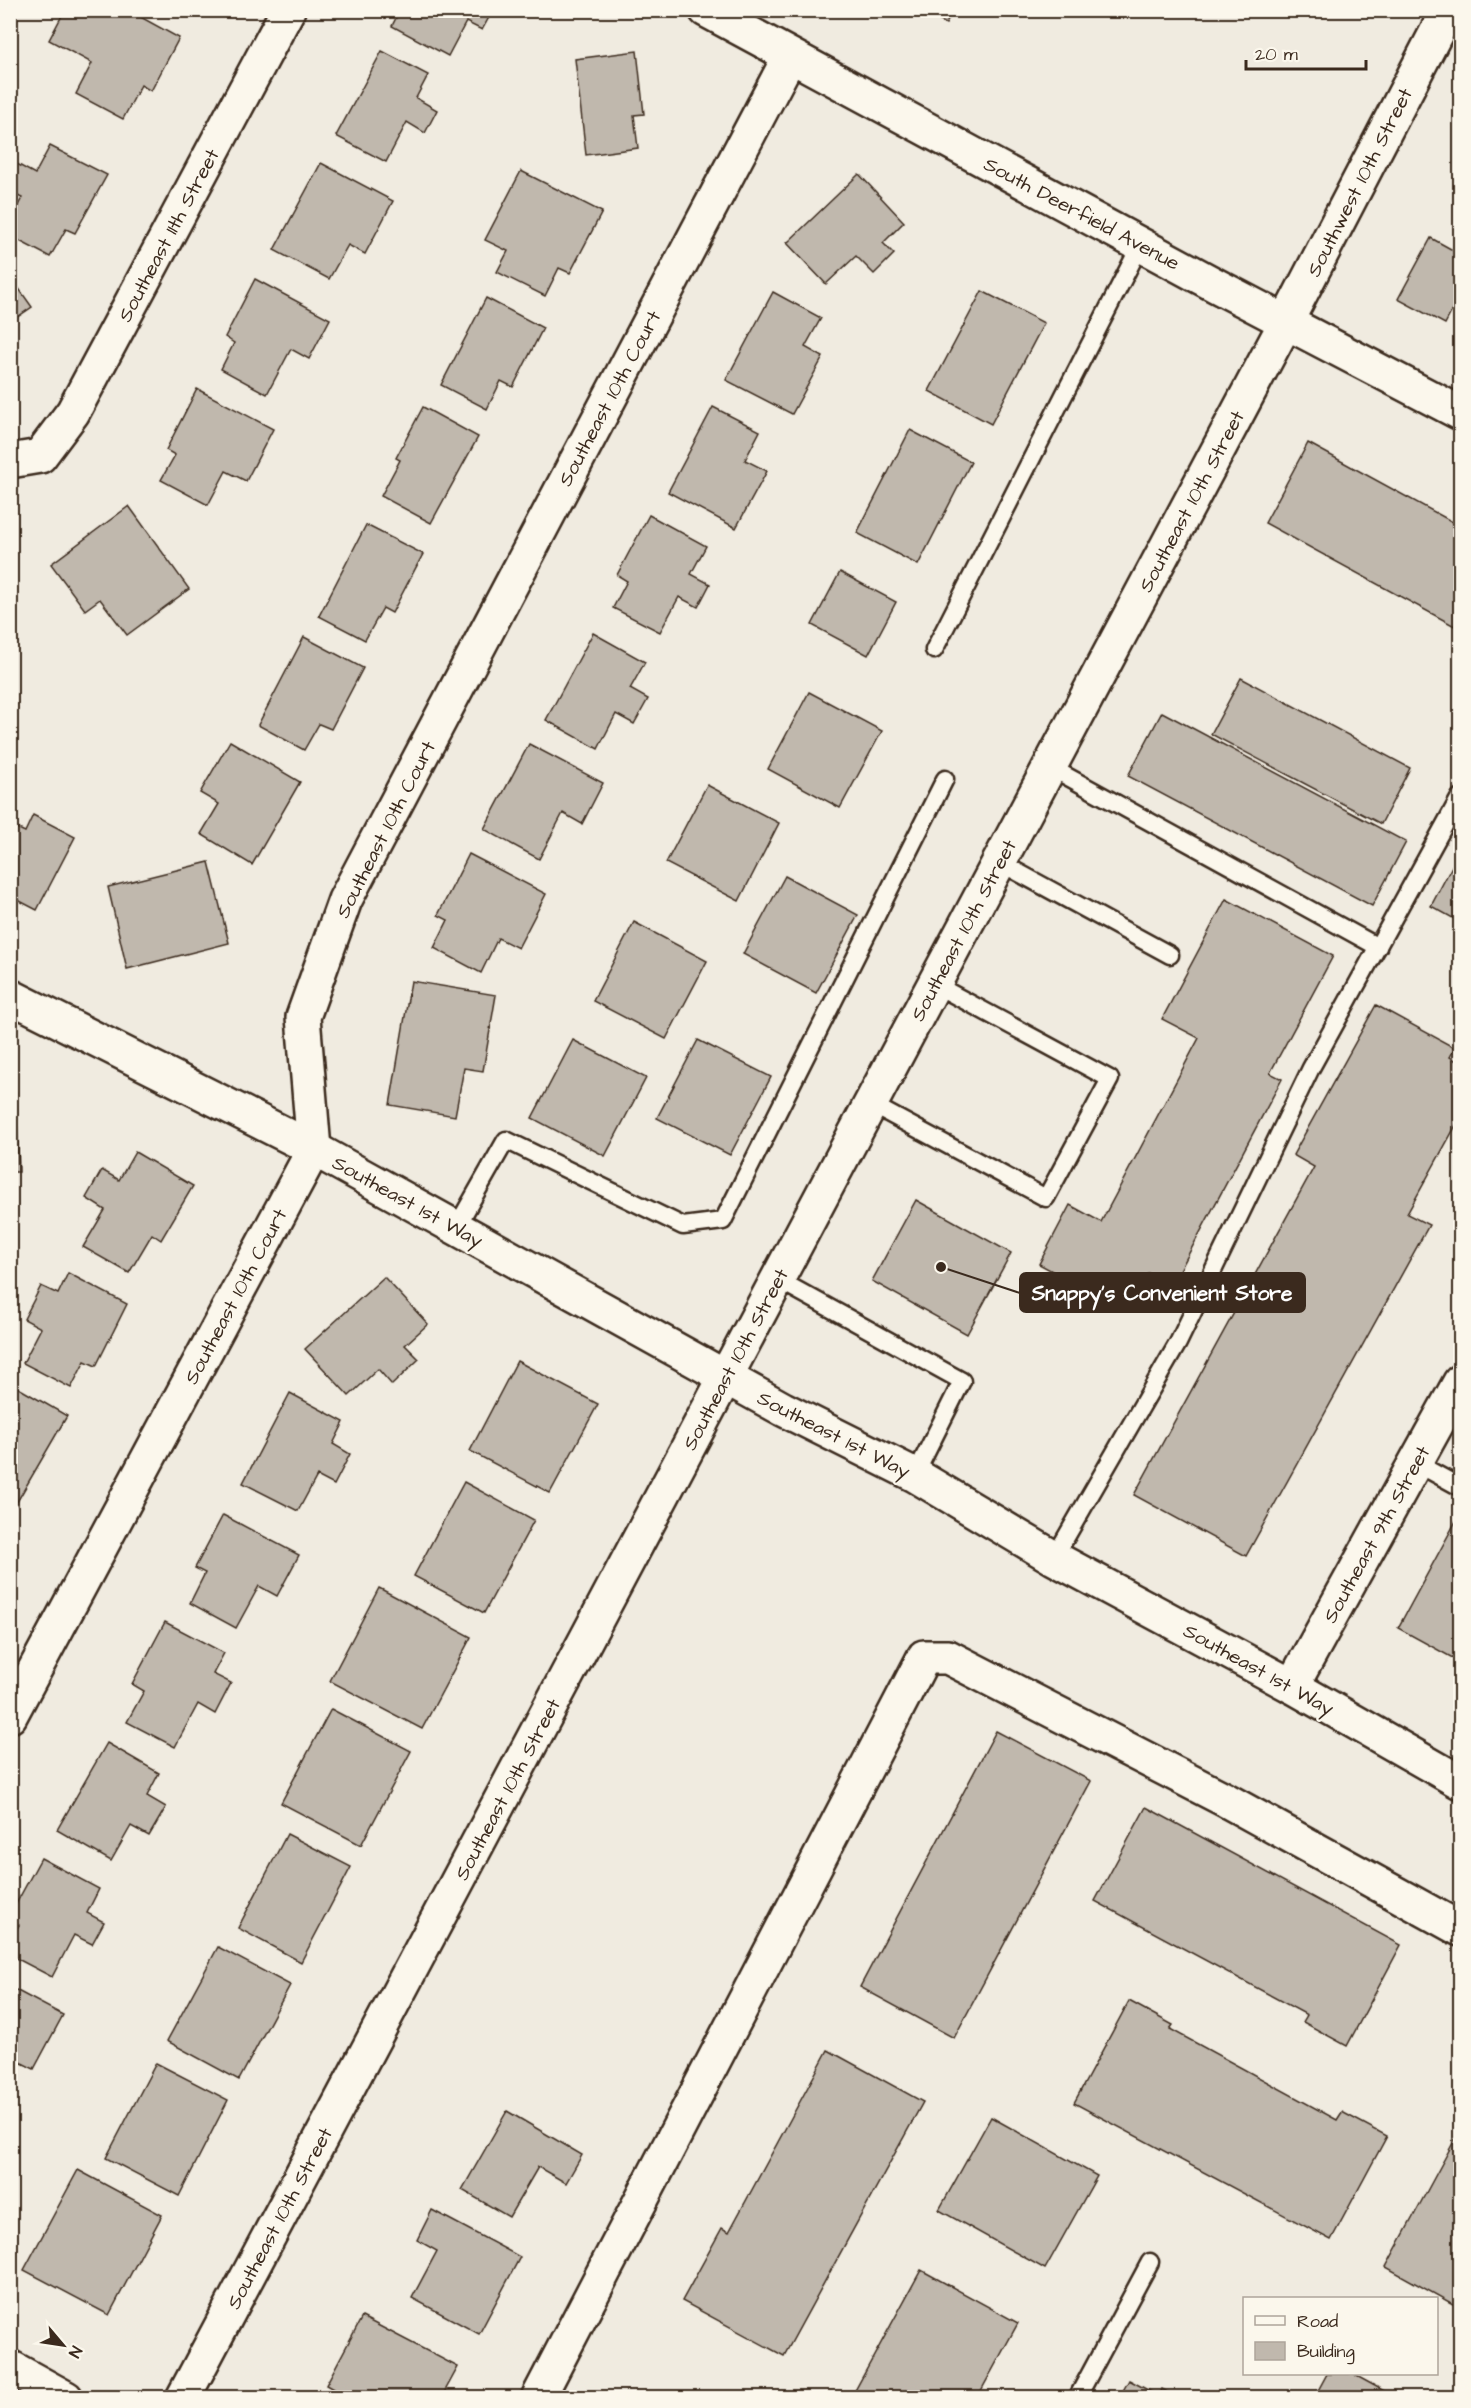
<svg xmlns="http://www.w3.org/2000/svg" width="1471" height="2408" viewBox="0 0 1471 2408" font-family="'Architects Daughter',sans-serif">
<rect width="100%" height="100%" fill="#f0ebe0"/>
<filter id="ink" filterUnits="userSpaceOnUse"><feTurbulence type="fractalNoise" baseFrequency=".0167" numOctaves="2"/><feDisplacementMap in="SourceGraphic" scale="12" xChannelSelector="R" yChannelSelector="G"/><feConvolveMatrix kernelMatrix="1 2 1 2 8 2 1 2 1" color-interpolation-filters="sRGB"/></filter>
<g filter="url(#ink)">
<g fill="#c0b8ad" stroke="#3b2a1e" stroke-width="1.5">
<path d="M65 10H83L89 13 90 10H128L179 38 151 91 141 85 123 119 76 94 92 63 49 40Z"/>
<path d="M400 10H493L482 30 466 22 448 56 392 26Z"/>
<path d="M920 10H953L946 24Z"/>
<path d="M382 51 428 75 416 98 437 110 425 133 407 122 386 162 336 136Z"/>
<path d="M637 51 644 114 634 115 638 148 586 155 575 59Z"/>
<path d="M50 146 107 175 75 233 66 229 50 257 10 236V220L22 198 10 192V176L17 164 35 174Z"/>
<path d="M321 163 393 201 365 254 348 245 329 279 274 250Z"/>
<path d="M521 171 602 212 570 273 559 268 545 296 497 272 508 251 485 240Z"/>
<path d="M859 174 904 222 883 243 894 254 874 274 856 256 826 284 787 243Z"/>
<path d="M1431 238 1460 254V310L1454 307 1445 324 1398 299Z"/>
<path d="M10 276 32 307 10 322Z"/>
<path d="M255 279 330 319 309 359 291 349 267 394 221 369 234 343 225 337Z"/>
<path d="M982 291 1044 323 991 424 929 391Z"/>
<path d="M773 292 821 318 805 347 823 357 792 414 726 380Z"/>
<path d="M486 298 543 328 513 387 501 381 487 409 441 385Z"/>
<path d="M197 389 273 429 246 481 226 471 208 505 161 480 175 455 166 450Z"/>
<path d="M423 407 478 437 431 523 381 496 400 460 396 458Z"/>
<path d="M713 407 760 431 745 460 767 471 736 528 668 492Z"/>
<path d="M910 430 971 462 918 565 857 533Z"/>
<path d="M1308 443 1460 526V629L1265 523Z"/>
<path d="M129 506 189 589 127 635 100 599 85 610 51 564Z"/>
<path d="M649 515 706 546 691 574 710 584 698 607 679 597 660 632 613 608 627 581 617 575Z"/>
<path d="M366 525 423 554 392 613 383 608 365 640 319 616Z"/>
<path d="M840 572 896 602 868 655 812 625Z"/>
<path d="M593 633 645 662 630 689 648 699 634 724 616 714 598 749 546 720Z"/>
<path d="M304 637 363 668 331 729 319 724 304 750 258 725Z"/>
<path d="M1241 678 1410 768 1381 824 1211 734Z"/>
<path d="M809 692 882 731 840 808 768 769Z"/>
<path d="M1162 712 1406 842 1372 906 1128 776Z"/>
<path d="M230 741 300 782 252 865 201 834 219 804 200 793Z"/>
<path d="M529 744 603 783 582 824 563 813 539 859 484 829Z"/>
<path d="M707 785 779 823 739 901 666 863Z"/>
<path d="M33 815 75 837 37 910 10 896V825L25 832Z"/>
<path d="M1460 851V922L1431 906Z"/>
<path d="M469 854 546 894 518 948 498 938 481 973 434 948 448 920 438 915Z"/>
<path d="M209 862 229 943 127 969 108 887Z"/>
<path d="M785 876 858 915 816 993 743 954Z"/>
<path d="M1226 899 1333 956 1270 1073 1282 1079 1172 1285 1148 1273 1127 1311 1039 1264 1070 1205 1101 1222 1199 1038 1162 1019Z"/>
<path d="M634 922 707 961 666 1039 593 1001Z"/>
<path d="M411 981 496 995 483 1071 464 1068 455 1116 390 1105Z"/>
<path d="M1376 1005 1455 1048 1450 1057 1460 1063V1118L1407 1214 1429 1225 1246 1556 1134 1495 1314 1167 1293 1155Z"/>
<path d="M573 1040 646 1078 605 1156 532 1118Z"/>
<path d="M698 1040 771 1077 730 1155 657 1118Z"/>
<path d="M10 1092H16L19 1172H10Z"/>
<path d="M135 1152 193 1186 161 1240 152 1234 129 1273 83 1247 105 1210 86 1198 102 1170 119 1180Z"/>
<path d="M916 1200 1011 1253 967 1334 872 1281Z"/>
<path d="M68 1273 127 1304 96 1366 85 1361 71 1388 23 1363 41 1328 24 1319 41 1286 58 1294Z"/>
<path d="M384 1277 428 1324 405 1345 419 1359 392 1385 378 1369 349 1396 305 1349Z"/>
<path d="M517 1361 598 1404 550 1493 470 1451Z"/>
<path d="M15 1386 67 1416 14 1507 10 1505V1394Z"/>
<path d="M290 1393 344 1422 333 1444 350 1454 334 1485 317 1476 298 1511 243 1483Z"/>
<path d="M464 1482 534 1520 484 1613 414 1576Z"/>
<path d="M223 1515 299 1555 277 1596 259 1586 236 1628 190 1603 205 1573 195 1568Z"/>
<path d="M1456 1521 1460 1523V1662L1398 1628Z"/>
<path d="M379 1588 471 1637 422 1729 330 1681Z"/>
<path d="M165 1622 224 1653 213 1674 231 1683 215 1714 198 1704 175 1747 127 1722 144 1691 132 1684Z"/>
<path d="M331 1709 411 1751 361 1845 281 1803Z"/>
<path d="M996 1731 1091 1781 954 2038 860 1987Z"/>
<path d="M107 1743 159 1773 147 1796 166 1807 149 1836 131 1826 111 1861 57 1830Z"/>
<path d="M1146 1807 1401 1945 1347 2046 1303 2022 1307 2015 1095 1901Z"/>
<path d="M287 1834 351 1867 301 1962 238 1928Z"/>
<path d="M41 1858 99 1889 87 1913 104 1922 92 1944 74 1935 52 1977 10 1955V1941L19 1925 10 1920V1915Z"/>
<path d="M218 1947 290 1985 239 2080 167 2041Z"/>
<path d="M10 1987 63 2015 34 2069 14 2059 10 2066Z"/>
<path d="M1129 2001 1173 2025 1170 2029 1337 2120 1342 2112 1387 2136 1331 2240 1074 2103Z"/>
<path d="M828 2050 923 2102 784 2356 682 2301 722 2228 729 2232Z"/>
<path d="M156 2063 228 2100 179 2196 106 2158Z"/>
<path d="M507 2111 582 2155 566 2183 538 2167 509 2217 462 2190Z"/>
<path d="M991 2117 1097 2176 1045 2269 939 2210Z"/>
<path d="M1460 2130V2308L1386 2267Z"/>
<path d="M78 2170 162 2215 109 2315 24 2270Z"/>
<path d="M432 2210 520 2257 479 2334 412 2298 437 2251 417 2240Z"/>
<path d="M921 2270 1018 2323 977 2398H851Z"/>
<path d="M362 2317 458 2367 441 2398H349L326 2385Z"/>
<path d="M1327 2374H1353L1397 2398H1314Z"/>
<path d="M1129 2380 1159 2396 1162 2389 1179 2398H1119Z"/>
</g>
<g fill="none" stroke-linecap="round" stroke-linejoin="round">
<g stroke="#3b2a1e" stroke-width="21">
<g id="lane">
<path d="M934 650 1141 244"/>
<path d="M1050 767 1378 947"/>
<path d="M999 862 1170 955"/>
<path d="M871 1104 1046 1198 1110 1079 934 984"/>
<path d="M456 1228 506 1140 683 1226 723 1221 945 779"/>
<path d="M777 1279 962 1381 915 1475"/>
<path d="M1416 1463 1460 1487"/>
<path d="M1054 1558 1178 1343 1311 1068 1460 797"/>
<path d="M1077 2398 1150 2262"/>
</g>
</g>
<g stroke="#3b2a1e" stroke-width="38">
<g id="street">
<path d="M706 10 1217 286 1460 413"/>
<path d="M10 461 40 456 73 412 288 10"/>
<path d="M10 996 314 1149 783 1409 915 1475 1054 1558 1292 1686 1460 1782"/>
<path d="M1292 1686 1460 1382"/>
<path d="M10 1716 314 1149 303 1017 345 900 790 56"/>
<path d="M10 2367 66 2398"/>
<path d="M538 2398 924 1657H948L1224 1799 1460 1929"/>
</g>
</g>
<g stroke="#3b2a1e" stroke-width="38">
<path id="primary" d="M183 2398 1286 322 1448 10"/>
</g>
<use href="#lane" stroke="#fbf7ec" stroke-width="16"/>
<use href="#street" stroke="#fbf7ec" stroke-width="33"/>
<use href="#primary" stroke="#fbf7ec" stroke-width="33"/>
</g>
</g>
<g text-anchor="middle" stroke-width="4.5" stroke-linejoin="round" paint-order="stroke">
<g font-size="20" fill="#3b2a1e" stroke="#fbf7ec">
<text transform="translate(1359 182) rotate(-63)" y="7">Southwest 10th Street</text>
<text transform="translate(1082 213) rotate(28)" y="7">South Deerfield Avenue</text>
<text transform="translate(168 235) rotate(-62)" y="7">Southeast 11th Street</text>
<text transform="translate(609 398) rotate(-62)" y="7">Southeast 10th Court</text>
<text transform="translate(1191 501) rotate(-62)" y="7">Southeast 10th Street</text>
<text transform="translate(385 829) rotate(-63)" y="7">Southeast 10th Court</text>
<text transform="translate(963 930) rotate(-62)" y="7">Southeast 10th Street</text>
<text transform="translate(408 1201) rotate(29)" y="7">Southeast 1st Way</text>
<text transform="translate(235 1296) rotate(-62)" y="7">Southeast 10th Court</text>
<text transform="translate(735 1359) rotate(-62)" y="7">Southeast 10th Street</text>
<text transform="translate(834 1434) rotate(27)" y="7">Southeast 1st Way</text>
<text transform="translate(1376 1534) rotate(-61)" y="7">Southeast 9th Street</text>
<text transform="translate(1259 1669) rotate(29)" y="7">Southeast 1st Way</text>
<text transform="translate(507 1789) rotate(-62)" y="7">Southeast 10th Street</text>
<text transform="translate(279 2218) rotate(-62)" y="7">Southeast 10th Street</text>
</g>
</g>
<path fill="none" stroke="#3b2a1e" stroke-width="2" d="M941 1267L1020 1293"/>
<circle fill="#3b2a1e" stroke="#fbf7ec" stroke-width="2" cx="941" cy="1267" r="6"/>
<rect fill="#3b2a1e" stroke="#3b2a1e" stroke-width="2" x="1020" y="1273" width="285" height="39" rx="6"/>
<g font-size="21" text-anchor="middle" font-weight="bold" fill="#fff">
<text x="1162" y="1300">Snappy's Convenient Store</text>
</g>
<rect width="1471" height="2408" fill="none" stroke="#fbf7ec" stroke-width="36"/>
<rect x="18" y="18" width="1435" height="2372" fill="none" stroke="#3b2a1e" stroke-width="2" filter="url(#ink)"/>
<rect x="1243" y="2297" width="195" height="78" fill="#fbf7ec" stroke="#aea59a" stroke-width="1.5"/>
<rect x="1255" y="2316" width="30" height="9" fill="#fbf7ec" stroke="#aea59a" stroke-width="1.5"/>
<text x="1297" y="2327" font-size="18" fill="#3b2a1e">Road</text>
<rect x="1255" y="2342" width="30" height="18" fill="#c0b8ad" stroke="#aea59a" stroke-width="1.5"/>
<text x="1297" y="2357" font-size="18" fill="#3b2a1e">Building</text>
<g transform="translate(63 2345) rotate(119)" stroke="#fbf7ec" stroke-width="4.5" paint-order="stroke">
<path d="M0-4.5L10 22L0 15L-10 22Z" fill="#3b2a1e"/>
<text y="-9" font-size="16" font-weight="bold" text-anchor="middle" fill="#3b2a1e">N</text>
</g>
<path d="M1246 60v9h120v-9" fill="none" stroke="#3b2a1e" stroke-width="3"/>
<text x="1255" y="60" font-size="18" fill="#3b2a1e" stroke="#fbf7ec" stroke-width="4.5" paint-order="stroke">20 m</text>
</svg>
